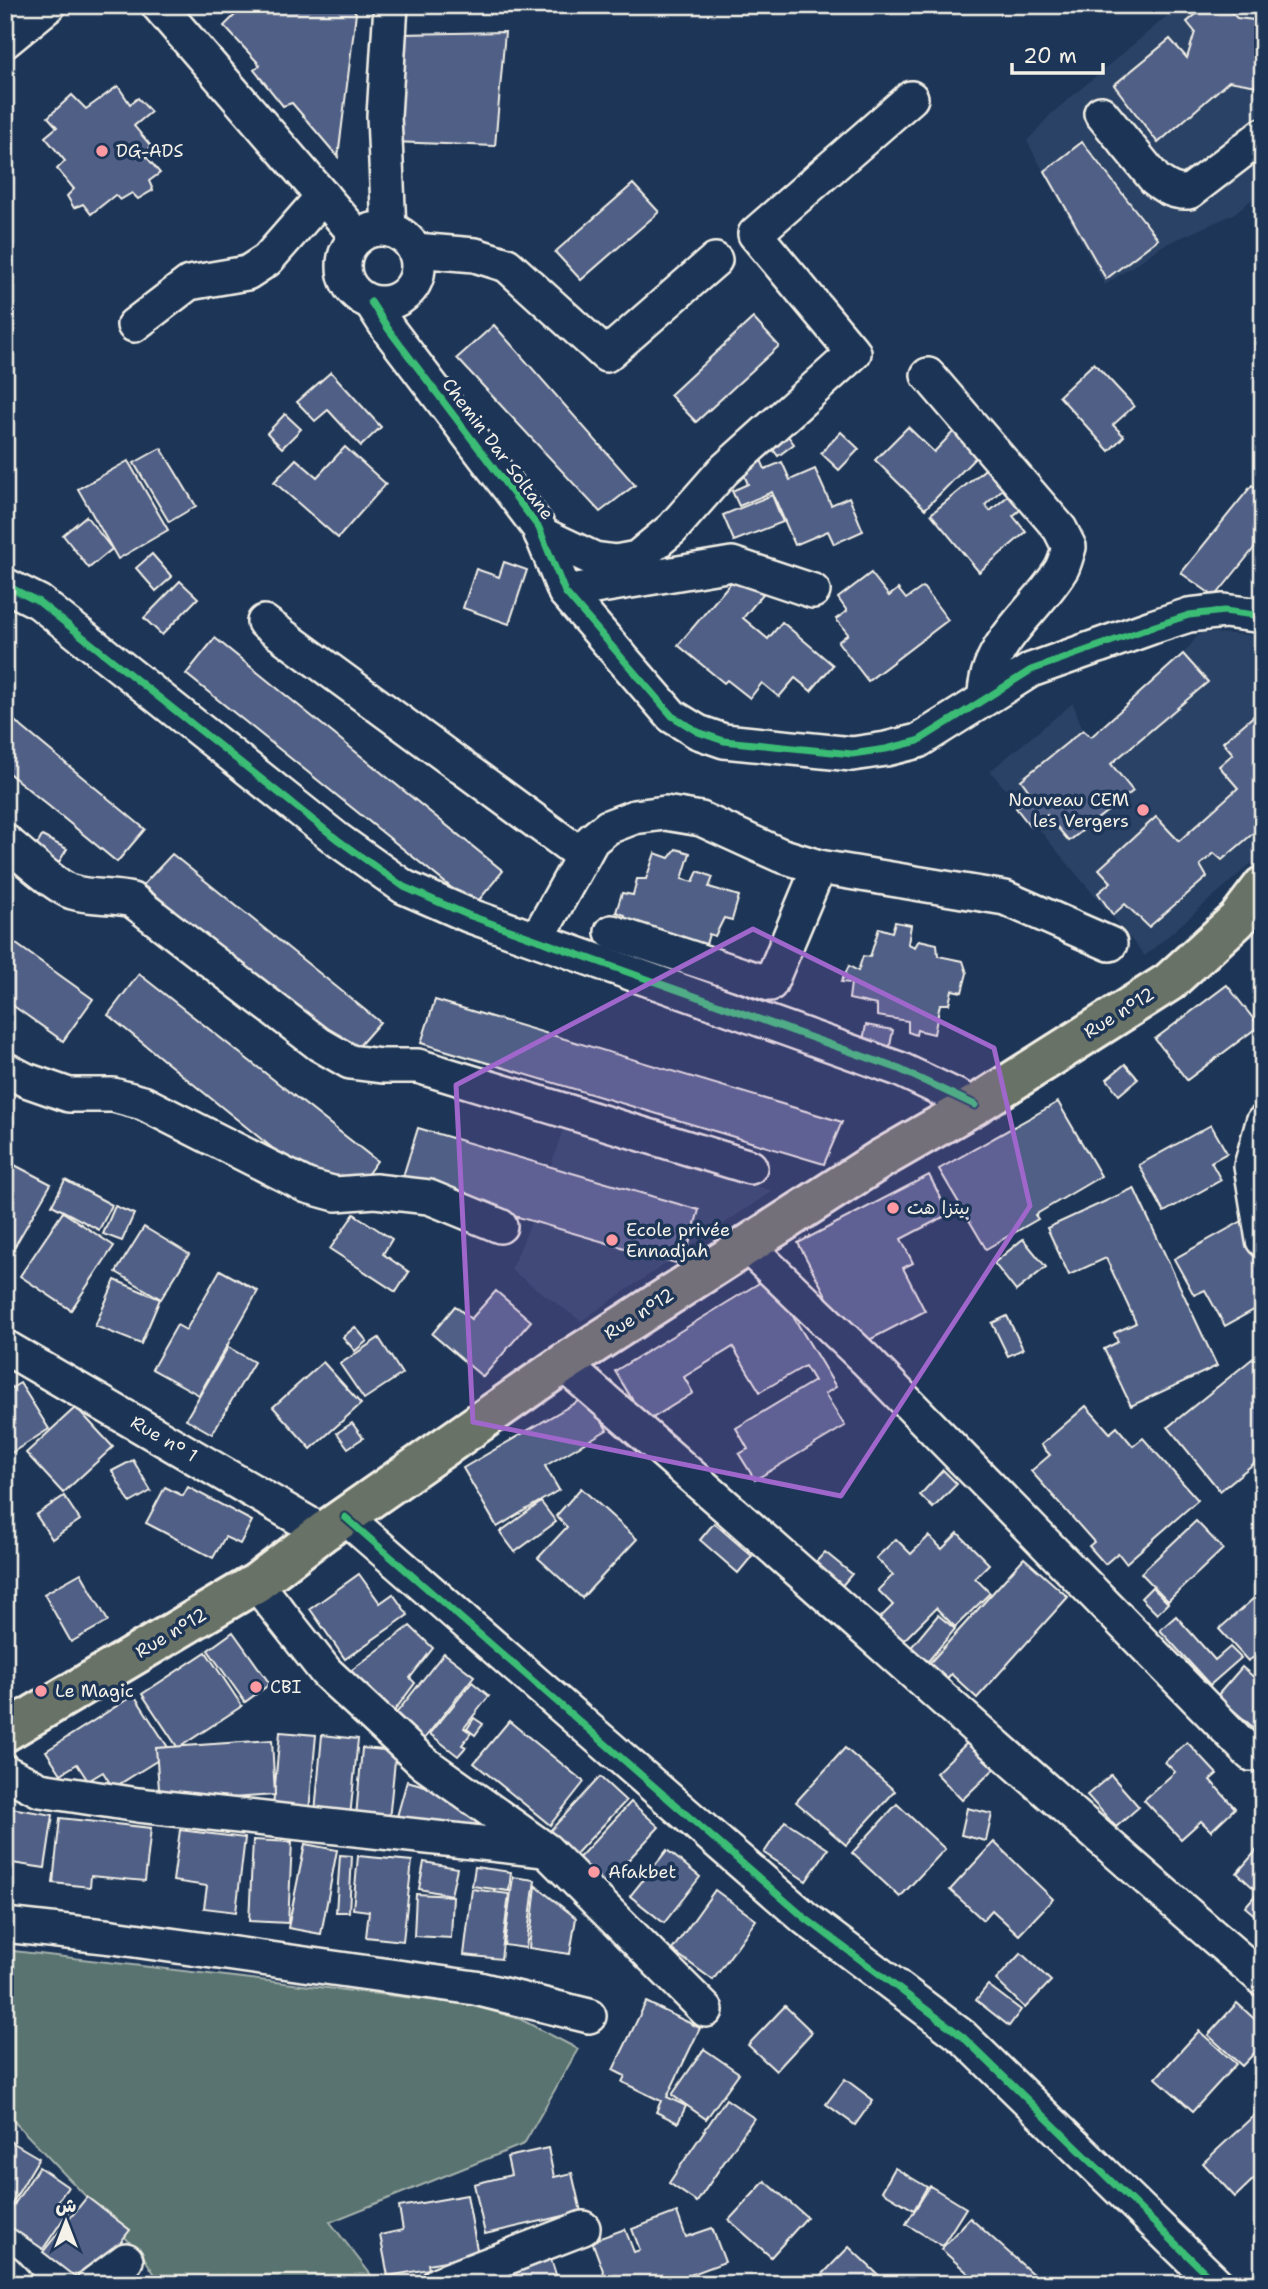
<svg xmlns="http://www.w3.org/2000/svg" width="1268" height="2289" viewBox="0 0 1268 2289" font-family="'Shantell Sans','Playpen Sans Arabic',sans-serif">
<rect width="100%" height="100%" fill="#1d3557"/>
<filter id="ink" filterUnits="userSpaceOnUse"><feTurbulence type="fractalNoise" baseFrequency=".0143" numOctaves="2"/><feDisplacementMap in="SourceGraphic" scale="14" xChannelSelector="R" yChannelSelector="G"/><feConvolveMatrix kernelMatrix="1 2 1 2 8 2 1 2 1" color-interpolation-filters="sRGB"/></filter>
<g filter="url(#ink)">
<g fill="#2c4265">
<path d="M1180 5H1263V191L1232 215 1162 246 1105 285 1027 141 1051 114Z"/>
<path d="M1201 632 1263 636V849L1254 861 1145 956 990 771 1073 703 1083 730 1091 737 1183 654Z"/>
<path d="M565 1123 772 1191 581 1321 511 1270 536 1211Z"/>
</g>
<path fill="#597370" stroke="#a6b2ac" stroke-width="2" d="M5 1950 472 2005 520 2019 578 2049 524 2144 330 2222 378 2284H161L143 2256 5 2112Z"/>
<g fill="#4f5f86" stroke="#f4f1e8" stroke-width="2">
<path d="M245 5H350L356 13 338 157 292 103 283 106 254 70 260 65 224 26Z"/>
<path d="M1207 5H1223L1237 18 1263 21V87L1229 81 1158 143 1114 85 1170 39 1187 58 1195 32 1187 22Z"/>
<path d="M505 32 495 146 393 142 401 34Z"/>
<path d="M118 86 130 104 138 98 151 112 134 126 151 146 145 155 160 173 149 181 153 190 138 199 132 193 120 200 115 195 91 214 83 204 74 208 67 196 74 189 57 169 65 161 45 137 57 127 48 117 72 95 86 109Z"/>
<path d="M1082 142 1158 239 1106 279 1045 171Z"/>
<path d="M633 184 659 212 581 280 555 252Z"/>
<path d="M753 318 779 346 696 422 670 395Z"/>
<path d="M494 325 635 485 600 512 457 358Z"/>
<path d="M1094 363 1134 406 1113 425 1124 436 1109 451 1059 396Z"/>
<path d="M331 372 381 427 361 446 328 410 315 421 297 402Z"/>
<path d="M285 414 301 429 282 448 267 433Z"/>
<path d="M908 427 934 452 956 429 980 453 925 509 875 460Z"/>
<path d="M782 428 794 444 778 456 766 440Z"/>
<path d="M841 432 859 449 839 470 821 453Z"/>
<path d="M345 447 386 484 338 538 274 482 296 459 317 477Z"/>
<path d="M161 448 196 506 169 522 134 463Z"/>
<path d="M761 460 765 469 782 462 790 480 815 469 831 505 849 497 863 531 834 544 828 531 795 545 772 492 739 506 732 491 748 484 741 468Z"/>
<path d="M128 461 168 530 118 559 78 489Z"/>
<path d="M989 466 1006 486 985 505 990 511 1014 491 1026 505 1013 516 1026 532 979 572 931 514Z"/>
<path d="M1252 485 1263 493V537L1215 597 1181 573Z"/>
<path d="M772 495 783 522 734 541 723 515Z"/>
<path d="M86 516 112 549 89 568 63 535Z"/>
<path d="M152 554 172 577 156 591 136 568Z"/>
<path d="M504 562 527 570 509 624 463 608 476 569 499 577Z"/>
<path d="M871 573 889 596 898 589 906 599 923 587 948 620 868 681 838 642 848 634 836 619 847 611 838 598Z"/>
<path d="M738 574 763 594 743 618 768 639 782 622 833 665 811 691 795 678 779 697 762 683 750 698 727 680 724 683 678 645Z"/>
<path d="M180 581 198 598 162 635 144 618Z"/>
<path d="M215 638 503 871 474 906 186 674Z"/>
<path d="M1183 654 1208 682 1111 764 1133 791 1069 841 1047 815 1031 827 1016 808 1032 795 1021 780 1083 730 1091 737Z"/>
<path d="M1263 708V825L1222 860 1214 853 1200 865 1207 877 1149 927 1125 904 1113 915 1098 893 1111 882 1099 869 1156 817 1179 841 1238 788 1219 766 1233 754 1223 742Z"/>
<path d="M5 713 145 829 117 862 5 770Z"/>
<path d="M42 836 67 849 56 867 32 854Z"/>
<path d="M676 849 690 853 682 879 693 882 698 871 713 877 709 887 739 896 732 920 724 918 715 936 709 934 702 958 621 926 625 915 616 912 622 893 633 895 637 879H646L655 853 669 858Z"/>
<path d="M172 854 380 1022 351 1055 143 885Z"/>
<path d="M895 922 911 925 908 944 915 947 919 940 937 944 938 956 963 961 967 973 962 992 952 990 949 1004H940L934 1034 917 1030 916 1035 908 1032V1021L877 1016V1005L849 999 851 983 841 982 849 966 858 971 863 956 870 957 879 928 892 932Z"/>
<path d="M5 936 93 999 63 1041 5 1000Z"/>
<path d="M139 974 377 1161 344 1206 108 1015Z"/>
<path d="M1227 985 1259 1026 1187 1080 1155 1039Z"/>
<path d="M435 1000 842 1122 824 1164 421 1043Z"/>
<path d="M866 1025 893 1030 889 1051 862 1046Z"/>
<path d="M1125 1064 1138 1079 1119 1095 1107 1079Z"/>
<path d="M1058 1102 1101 1176 1035 1215 1038 1219 986 1249 939 1169Z"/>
<path d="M1211 1125 1227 1153 1211 1162 1221 1180 1164 1212 1139 1165Z"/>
<path d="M418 1128 699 1210 683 1265 401 1183Z"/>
<path d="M5 1160 51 1184 5 1263Z"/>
<path d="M929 1175 949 1214 901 1239 913 1263 903 1268 925 1311 854 1348 798 1243Z"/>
<path d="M65 1180 112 1205 99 1230 52 1205Z"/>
<path d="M1134 1188 1217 1366 1131 1406 1104 1349 1118 1342 1114 1333 1136 1323 1106 1258 1069 1275 1047 1228Z"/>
<path d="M115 1206 134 1214 122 1241 103 1234Z"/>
<path d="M63 1212 114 1246 71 1310 20 1276Z"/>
<path d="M354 1214 392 1239 383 1254 409 1272 396 1292 330 1249Z"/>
<path d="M1244 1220 1263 1253V1305L1225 1326 1205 1290 1194 1295 1174 1259Z"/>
<path d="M144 1227 189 1254 161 1299 116 1272Z"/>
<path d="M1023 1239 1046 1267 1016 1291 994 1263Z"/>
<path d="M220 1270 258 1291 199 1395 152 1369 177 1325 186 1330Z"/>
<path d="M769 1277 836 1387 825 1394 845 1426 755 1480 739 1454 748 1449 736 1428 814 1381 805 1366 760 1392 733 1347 684 1377 693 1393 646 1422 615 1371Z"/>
<path d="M115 1280 160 1299 141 1344 95 1326Z"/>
<path d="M496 1291 531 1321 483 1377 432 1334 455 1306 471 1319Z"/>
<path d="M1007 1316 1023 1349 1008 1356 992 1323Z"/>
<path d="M355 1327 367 1341 355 1351 343 1337Z"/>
<path d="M379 1338 402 1374 364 1399 340 1364Z"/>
<path d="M228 1347 254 1362 212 1434 186 1419Z"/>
<path d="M1263 1350V1456L1220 1491 1168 1427Z"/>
<path d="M323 1362 361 1404 311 1449 273 1407Z"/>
<path d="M20 1383 49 1429 5 1457V1392Z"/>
<path d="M587 1396 607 1430 545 1466 559 1490 497 1527 463 1468Z"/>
<path d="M1086 1406 1110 1433 1117 1427 1133 1446 1143 1438 1198 1500 1126 1563 1118 1553 1105 1564 1089 1546 1094 1542 1031 1471 1050 1455 1041 1445Z"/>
<path d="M76 1407 113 1447 63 1493 26 1453Z"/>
<path d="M352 1423 363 1438 348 1448 337 1433Z"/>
<path d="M133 1460 151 1491 130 1503 112 1471Z"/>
<path d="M943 1470 957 1484 933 1508 920 1495Z"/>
<path d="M165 1487 183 1496 188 1487 252 1521 240 1544 225 1537 213 1558 146 1523Z"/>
<path d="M581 1488 637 1539 582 1598 538 1558 567 1527 556 1516Z"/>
<path d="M64 1496 80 1520 52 1539 36 1515Z"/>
<path d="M541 1502 556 1522 515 1552 500 1532Z"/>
<path d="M1196 1521 1223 1549 1168 1601 1141 1573Z"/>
<path d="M714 1523 752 1556 738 1573 700 1540Z"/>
<path d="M958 1533 989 1564 975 1578 990 1593 955 1627 936 1608 899 1645 876 1622 893 1605 878 1590 893 1575 876 1558 896 1539 911 1554 929 1536 942 1549Z"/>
<path d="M825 1552 852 1574 841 1587 814 1564Z"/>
<path d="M1024 1558 1068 1597 977 1698 951 1674 945 1681 927 1666Z"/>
<path d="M81 1573 108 1621 71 1642 44 1594Z"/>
<path d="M359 1574 380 1603 393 1594 408 1615 345 1659 310 1609Z"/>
<path d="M1152 1587 1168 1603 1157 1614 1141 1598Z"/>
<path d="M1263 1590V1667L1254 1657 1248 1661 1219 1629Z"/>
<path d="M938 1615 955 1629 925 1665 908 1651Z"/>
<path d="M1176 1616 1215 1660 1230 1647 1241 1658 1210 1685 1160 1630Z"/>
<path d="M410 1626 433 1648 410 1678 415 1683 392 1714 349 1672Z"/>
<path d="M233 1632 270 1684 245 1702 208 1650Z"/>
<path d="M206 1652 242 1706 178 1748 142 1694Z"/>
<path d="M444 1653 474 1676 424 1739 394 1716Z"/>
<path d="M1242 1667 1263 1685 1262 1735 1217 1696Z"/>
<path d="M472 1682 489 1696 464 1728 471 1733 462 1745 466 1747 458 1756 430 1734Z"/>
<path d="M134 1695 171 1752 113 1788 103 1772 88 1781 77 1764 61 1774 46 1751Z"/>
<path d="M474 1718 483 1724 475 1735 467 1729Z"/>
<path d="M509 1721 584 1782 550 1825 474 1763Z"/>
<path d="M280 1732 316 1735 309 1811 273 1807Z"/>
<path d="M322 1735 358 1739 350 1817 315 1813Z"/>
<path d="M272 1740 275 1795 160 1803 156 1748Z"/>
<path d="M968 1742 994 1769 962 1800 936 1773Z"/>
<path d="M1187 1742 1217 1774 1210 1780 1235 1808 1211 1831 1201 1821 1181 1839 1144 1800 1175 1772 1165 1762Z"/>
<path d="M362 1748 396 1751 389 1820 356 1817Z"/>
<path d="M845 1748 895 1791 846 1845 796 1802Z"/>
<path d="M1111 1775 1139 1807 1116 1827 1087 1795Z"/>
<path d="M600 1777 626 1801 573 1857 548 1833Z"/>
<path d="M407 1781 490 1804 479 1842 396 1820Z"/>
<path d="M631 1802 659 1827 603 1887 575 1862Z"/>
<path d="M897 1804 945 1849 900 1897 852 1853Z"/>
<path d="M5 1807 53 1815 45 1868 5 1862Z"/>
<path d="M967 1808 992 1814 986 1841 961 1835Z"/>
<path d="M60 1818 151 1828 145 1881 91 1876 90 1887 53 1883Z"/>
<path d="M785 1821 828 1849 806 1881 764 1853Z"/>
<path d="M180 1830 245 1838 236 1912 204 1908 207 1886 173 1881Z"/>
<path d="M253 1840 292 1842 288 1923 249 1921Z"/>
<path d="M994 1842 1053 1899 1019 1935 992 1910 983 1920 950 1890Z"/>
<path d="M1263 1843V1922L1245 1907 1258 1892 1237 1873Z"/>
<path d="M305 1844 337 1850 321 1934 288 1928Z"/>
<path d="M667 1850 700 1877 664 1923 630 1896Z"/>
<path d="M340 1855 352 1856 349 1912H336Z"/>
<path d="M358 1856 412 1861 403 1941 366 1937 369 1911 353 1909Z"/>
<path d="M424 1862 457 1868 451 1895 419 1889Z"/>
<path d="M475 1867 511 1872 509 1891 472 1886Z"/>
<path d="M513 1877 535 1880 526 1948 504 1945Z"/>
<path d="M536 1886 576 1918 570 1954 529 1948Z"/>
<path d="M472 1889 509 1894 501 1959 464 1955Z"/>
<path d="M715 1890 756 1920 713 1980 672 1950Z"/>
<path d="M416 1894 453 1896 451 1938 414 1936Z"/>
<path d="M1021 1953 1051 1981 1025 2008 996 1980Z"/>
<path d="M988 1985 1021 2010 1009 2026 976 2000Z"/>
<path d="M646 2002 700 2028 667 2097 686 2106 678 2123 656 2112 661 2101 622 2082 625 2076 613 2070Z"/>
<path d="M1237 2003 1263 2027V2044L1242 2066 1208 2035Z"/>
<path d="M785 2006 812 2032 776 2071 748 2045Z"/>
<path d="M1199 2031 1236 2064 1193 2111 1156 2078Z"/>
<path d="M704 2049 739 2073 706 2119 672 2095Z"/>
<path d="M845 2079 873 2100 855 2125 826 2104Z"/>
<path d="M726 2099 754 2118 697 2202 669 2183Z"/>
<path d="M1263 2107V2170L1235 2197 1203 2163Z"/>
<path d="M5 2138 39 2158 5 2215Z"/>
<path d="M548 2148 554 2177 572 2173 581 2212 485 2234 474 2184 511 2175 507 2157Z"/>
<path d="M39 2167 68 2187 58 2201 70 2209 43 2249 5 2223V2218Z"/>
<path d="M895 2168 927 2187 914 2210 882 2191Z"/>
<path d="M765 2181 807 2217 771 2257 729 2220Z"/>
<path d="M930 2186 966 2208 942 2246 906 2224Z"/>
<path d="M467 2195 478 2255 428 2264 429 2269 388 2276 380 2235 403 2230 399 2207Z"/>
<path d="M87 2197 130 2230 88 2284H84L43 2252Z"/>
<path d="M677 2212 686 2237 712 2228 725 2262 666 2284H608L592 2241 625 2229 634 2252 640 2250 632 2229Z"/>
<path d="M970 2218 1035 2276 1028 2284H980L941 2249Z"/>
<path d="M849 2247 888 2284H813Z"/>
<path d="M549 2253 559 2284H503L498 2270Z"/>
<path d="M132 2262 148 2284H102Z"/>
</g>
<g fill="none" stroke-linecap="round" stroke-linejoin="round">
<g stroke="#f4f1e8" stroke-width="38">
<g id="minor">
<path d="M158 5 358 237"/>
<path d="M5 41 49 5"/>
<path d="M1101 113 1155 179C1166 188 1175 193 1189 192L1263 135"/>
<circle cx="381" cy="266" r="37"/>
<path d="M389 230 384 116 391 5"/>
<path d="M415 250 475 255 507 265 606 355 715 260"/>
<path d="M371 302 389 330 539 528 565 592 672 716 698 732 724 741 852 754 886 749 918 741 1031 670 1152 627 1189 615 1224 611 1263 616"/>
<path d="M134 325 189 283 247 273 267 260 323 196"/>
<path d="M928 375 1060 529 1069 547C1067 554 1065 562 1062 568 1037 611 984 644 985 698"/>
<path d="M541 534 594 559 616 562 637 558 672 529 723 471 854 353 755 234 911 98"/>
<path d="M5 585 39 602 338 840 404 887 468 915 899 1069 975 1105"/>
<path d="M565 592 732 564 813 591"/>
<path d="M264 622 583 856"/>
<path d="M5 841C18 852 59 889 72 892 91 898 112 895 132 900L319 1044 350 1062 382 1066H418L750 1167"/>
<path d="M612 932 770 984 819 867"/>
<path d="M537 939 592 840 608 827 634 817 665 813 701 819 780 855 819 867 1005 898 1110 944"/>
<path d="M5 1069 26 1080 69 1095H113L143 1103 307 1186 336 1194 375 1191 429 1197 500 1226"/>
<path d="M1263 1122 1251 1166 1263 1240"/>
<path d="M746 1245 865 1359 1251 1754"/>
<path d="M5 1347 323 1532"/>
<path d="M563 1364C798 1566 1027 1778 1263 1979"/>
<path d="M345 1517 805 1918 963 2037 1217 2284"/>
<path d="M256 1583 326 1672 424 1763 546 1850 706 2010"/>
<path d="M5 1772 40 1790 138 1805 544 1850"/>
<path d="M5 1925 113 1937 475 1988 589 2016"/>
<path d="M5 2272 16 2284"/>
<path d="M94 2284 126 2260"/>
<path d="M438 2284 583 2228"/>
</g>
</g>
<g stroke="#f4f1e8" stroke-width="44">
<path id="major" d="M5 1732 256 1583 323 1532 563 1364 881 1159 975 1105 1169 982 1237 920 1263 886"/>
</g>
<use href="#minor" stroke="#1d3557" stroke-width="33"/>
<use href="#major" stroke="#697266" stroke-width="38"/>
<g stroke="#1d3557" stroke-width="11">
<g id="cycleway">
<path d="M371 302 389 330 539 528 565 592 672 716 698 732 724 741 852 754 886 749 918 741 1031 670 1152 627 1189 615 1224 611 1263 616"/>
<path d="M5 585 39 602 338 840 404 887 468 915 899 1069 975 1105"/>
<path d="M345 1517 805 1918 963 2037 1217 2284"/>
</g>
</g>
<use href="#cycleway" stroke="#3abd76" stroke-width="7"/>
</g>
</g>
<path fill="#9f67cb" fill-opacity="0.2" stroke="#9f67cb" stroke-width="5" stroke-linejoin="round" d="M753 929 994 1048 1030 1206 841 1496 473 1422 456 1085Z"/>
<g fill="#ff9aa2" stroke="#1d3557" stroke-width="2.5">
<circle cx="102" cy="151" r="7"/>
<circle cx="1143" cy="810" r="7"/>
<circle cx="893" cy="1208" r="7"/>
<circle cx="612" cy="1240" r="7"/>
<circle cx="256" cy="1687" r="7"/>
<circle cx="41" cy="1691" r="7"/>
<circle cx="594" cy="1872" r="7"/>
</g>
<g text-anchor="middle" stroke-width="7" stroke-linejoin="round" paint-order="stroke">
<g font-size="18" fill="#f4f1e8" stroke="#1d3557" text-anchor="start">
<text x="116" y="157">DG-ADS</text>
<text x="1129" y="806" text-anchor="end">Nouveau CEM<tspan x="1129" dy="21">les Vergers</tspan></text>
<text x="907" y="1214">بيتزا هت</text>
<text x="626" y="1236">Ecole privée<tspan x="626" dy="21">Ennadjah</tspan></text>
<text x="270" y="1693">CBI</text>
<text x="55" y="1697">Le Magic</text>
<text x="608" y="1878">Afakbet</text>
</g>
<g font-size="18" fill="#f4f1e8" stroke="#1d3557">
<text transform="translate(498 449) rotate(53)" y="6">Chemin Dar Soltane</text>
<text transform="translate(1119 1013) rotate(-32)" y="6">Rue n°12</text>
<text transform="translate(639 1314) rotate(-33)" y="6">Rue n°12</text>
<text transform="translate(164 1439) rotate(30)" y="6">Rue n° 1</text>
<text transform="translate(171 1633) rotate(-31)" y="6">Rue n°12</text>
</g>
</g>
<rect width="1268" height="2289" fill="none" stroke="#1d3557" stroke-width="28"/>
<rect x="14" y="14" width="1240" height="2261" fill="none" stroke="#f4f1e8" stroke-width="2.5" filter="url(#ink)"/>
<g transform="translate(66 2222)" stroke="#1d3557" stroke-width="5" paint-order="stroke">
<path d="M0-5L12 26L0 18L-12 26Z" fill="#f4f1e8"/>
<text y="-10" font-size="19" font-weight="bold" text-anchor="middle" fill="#f4f1e8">ش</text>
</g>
<path d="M1012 63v10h91v-10" fill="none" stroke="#f4f1e8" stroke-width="3.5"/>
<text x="1023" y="63" font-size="21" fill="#f4f1e8" stroke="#1d3557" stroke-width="5" paint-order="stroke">20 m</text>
</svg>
